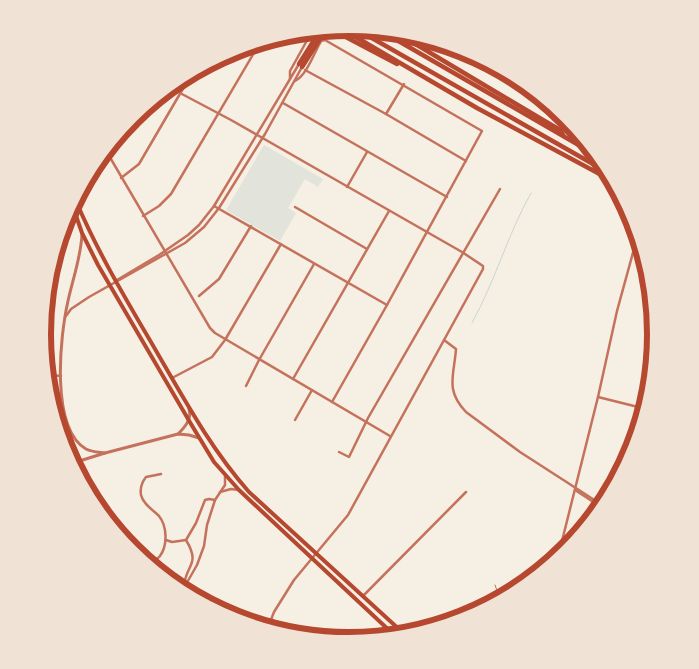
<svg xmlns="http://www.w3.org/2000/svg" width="699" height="669" viewBox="0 0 699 669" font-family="Lora,serif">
<rect width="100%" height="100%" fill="#f6efe4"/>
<path fill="#e2e4dc" d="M264 145 323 179 318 187 305 179 288 208 296 213 280 241 226 210Z"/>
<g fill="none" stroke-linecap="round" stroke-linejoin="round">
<g stroke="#c9d6d2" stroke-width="1">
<path d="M568 128 571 124"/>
<path d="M472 323C495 281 508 234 531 193"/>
</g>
<path stroke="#c5725c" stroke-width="1" d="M495 585 499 596"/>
<g stroke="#c5725c" stroke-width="2.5">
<path d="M305 70 386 114 466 161"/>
<path d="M290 79V71L310 35"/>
<path d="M295 81C307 75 314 53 321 41L325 40 482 131 387 305 332 402"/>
<path d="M180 93 231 120 462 252 483 266V269L348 515 294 580 274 612 269 625"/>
<path d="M283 103 447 197"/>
<path d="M386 114 404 84"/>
<path d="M108 154 210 328 215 333 390 436"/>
<path d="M121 178 139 164 188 80"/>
<path d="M347 187 367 152"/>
<path d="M214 206 387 305"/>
<path d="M295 207 367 249"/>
<path d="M143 216 159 206 171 194 258 46"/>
<path d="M117 280 159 255 188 235 199 225 214 206 299 64"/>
<path d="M199 296 219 279 251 226"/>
<path d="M66 316 71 309 89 297 185 243 204 227 219 208 265 134 302 67"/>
<path d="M444 340 456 349C454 376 445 390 466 412L520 452 599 503"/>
<path d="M51 375 61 376"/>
<path d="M172 378 212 357 225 340 281 244"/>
<path d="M293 379 389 211"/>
<path d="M246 386 259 360 314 264"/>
<path d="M598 397 642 408"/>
<path d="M295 420 312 390"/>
<path d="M339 452 349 457 368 418 500 189"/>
<path d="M575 490 598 505"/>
<path d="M220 492 231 489 239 490"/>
<path d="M114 524 119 526"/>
<path d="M166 540 172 542 186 540"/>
<path d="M558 557 598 397 617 311 637 238"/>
<path d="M146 561C152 562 156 561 160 556 168 545 167 526 159 516 153 510 143 504 141 495 140 489 142 482 146 477L161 474"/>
<path d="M184 586C186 564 201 565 186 540L196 523 205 500 209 499 215 500"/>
<path d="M185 586 197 565 204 546 207 525 215 500 225 485V476"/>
<path d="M363 596 466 492"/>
</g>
<g stroke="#c5725c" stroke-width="3">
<path d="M82 234C81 257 73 278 68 301 60 336 50 428 86 449 92 452 98 452 105 453"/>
<path d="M178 434C185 427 192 419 189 409"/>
<path d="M65 449 68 444 69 430"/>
<path d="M65 450 69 449 76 452 78 461"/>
<path d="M73 463 105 453 178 434 189 435 199 438"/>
</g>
<g stroke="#b5482f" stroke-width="4">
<path d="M76 201C98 253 127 301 155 349 184 399 211 449 249 492L401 631"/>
<path d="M73 207 82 233 98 265 191 424 214 462 239 490 392 633"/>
</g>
<g stroke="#b5482f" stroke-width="4.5">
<path d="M342 29 477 108 607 178"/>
<path d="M356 29 600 168"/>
<path d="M388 35 589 151"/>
<path d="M407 39 543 120 560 130 563 135"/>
<path d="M299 64 318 34"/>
<path d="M302 67 323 34 331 32 342 35 397 64"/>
</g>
</g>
<path d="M0 0H699V669H0ZM51 334a298 298 0 1 1 596 0a298 298 0 1 1-596 0Z" fill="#f1e2d6" fill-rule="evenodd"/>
<path fill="none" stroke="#b5482f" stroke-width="6" d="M51 334a298 298 0 1 1 596 0a298 298 0 1 1-596 0Z"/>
</svg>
